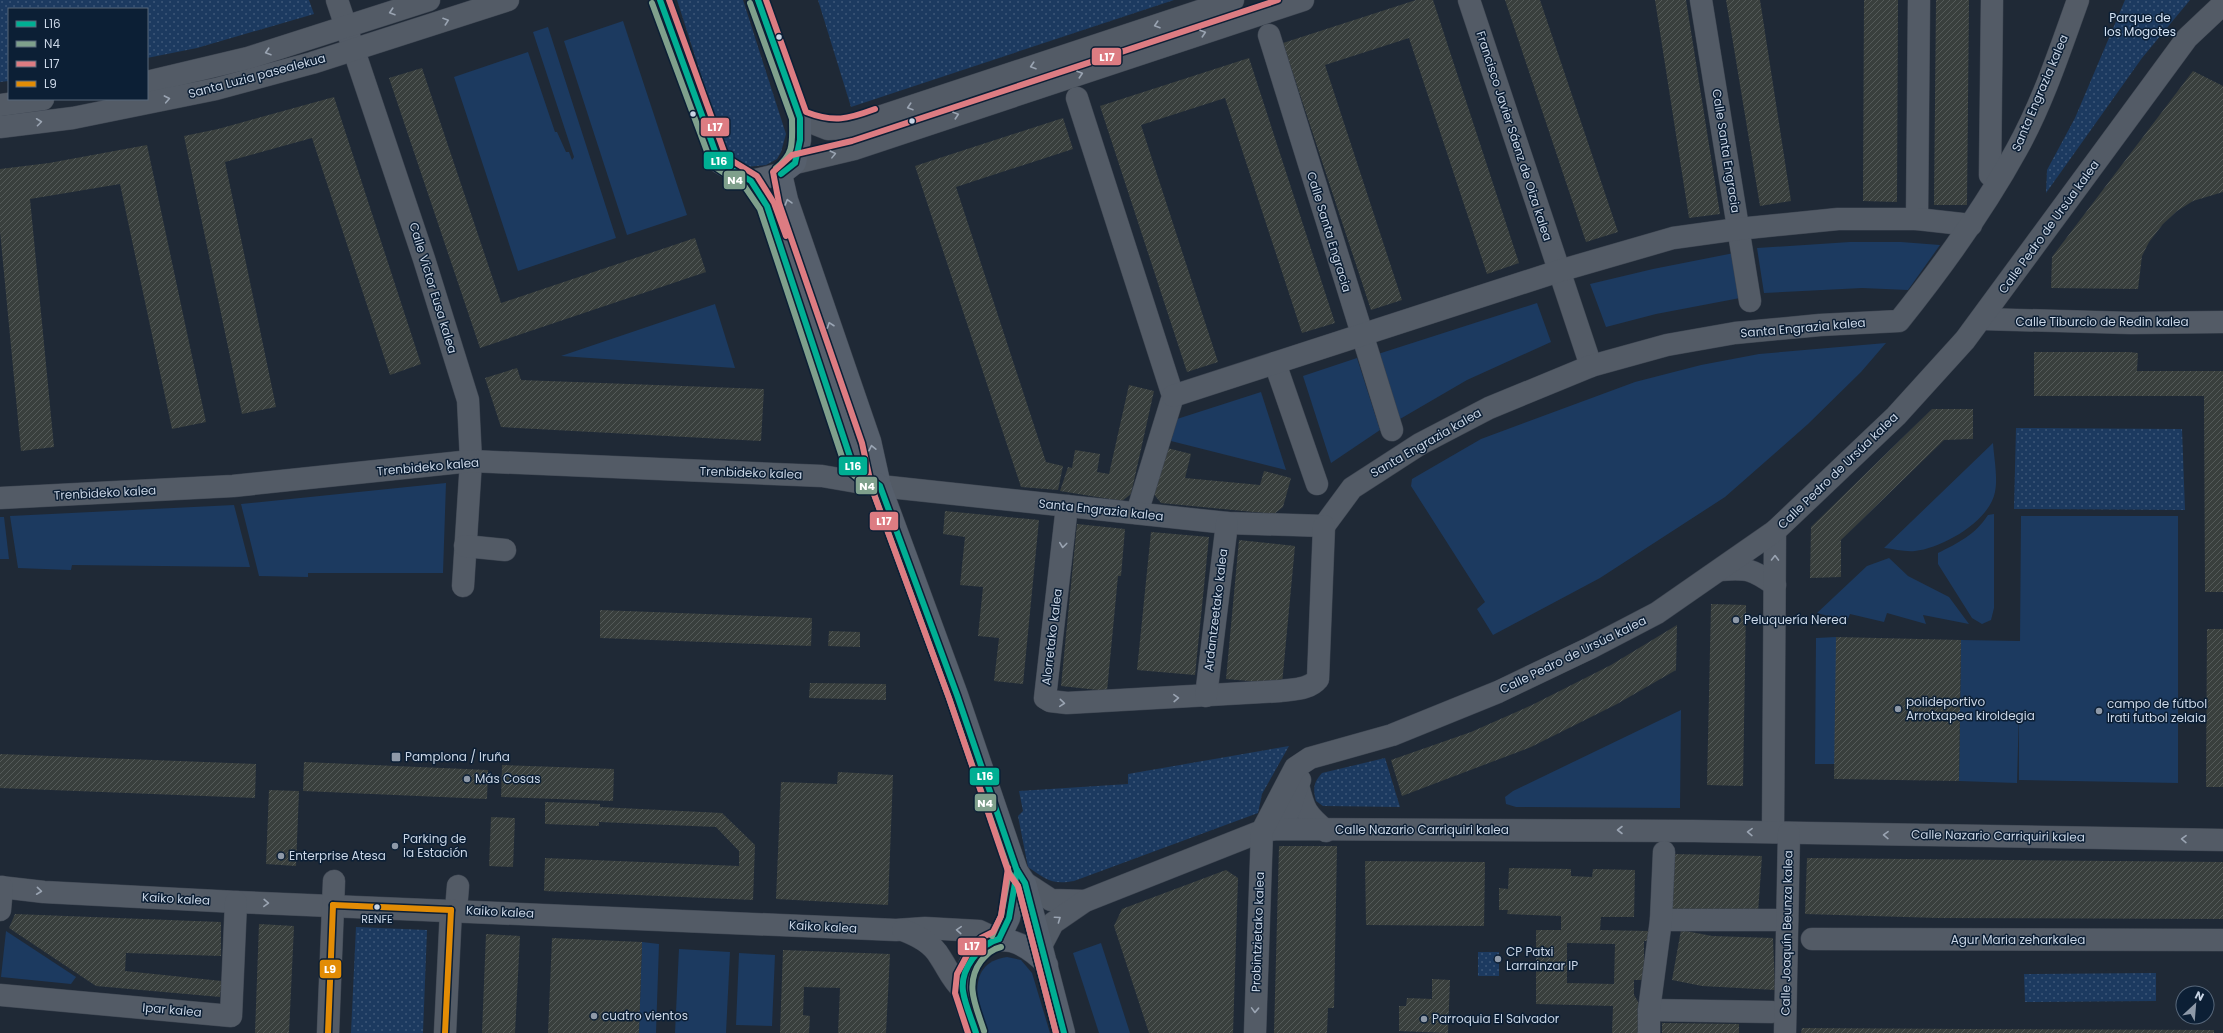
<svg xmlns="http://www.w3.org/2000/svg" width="2223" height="1033" viewBox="0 0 2223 1033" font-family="Poppins,sans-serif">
<defs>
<pattern id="park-dots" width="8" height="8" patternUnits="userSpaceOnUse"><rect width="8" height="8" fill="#1c3a60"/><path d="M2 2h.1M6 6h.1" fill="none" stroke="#3c5677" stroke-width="1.8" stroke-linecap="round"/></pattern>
<pattern id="building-hatch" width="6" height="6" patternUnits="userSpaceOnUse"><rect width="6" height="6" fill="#393f3d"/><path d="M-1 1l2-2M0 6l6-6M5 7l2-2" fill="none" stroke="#545a59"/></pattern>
</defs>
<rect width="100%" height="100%" fill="#1f2936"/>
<g fill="#1c3a60">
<path d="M623 21 687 215 627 235 564 41Z"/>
<path d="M548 27 616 238 518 271 454 77 528 52 555 132H557L566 152H569L572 160 574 157 533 32Z"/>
<path d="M1850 242H1901L1940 245 1908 290 1862 288 1764 293 1757 248Z"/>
<path d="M1734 253 1740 298 1656 314 1606 327 1590 284 1653 269Z"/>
<path d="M1537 303 1551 342 1467 380 1400 419 1378 354Z"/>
<path d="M715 304 735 368 561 356Z"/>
<path d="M1886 343 1861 372 1808 424 1725 497 1600 578 1493 635 1477 609 1485 602 1411 486 1412 479 1481 439 1635 382 1701 365 1759 354Z"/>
<path d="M1357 358 1380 430 1331 463 1303 376Z"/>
<path d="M1261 392 1286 470 1171 441 1177 419Z"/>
<path d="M1993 443C1994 458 1998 478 1995 492 1989 522 1942 548 1915 551 1905 552 1894 549 1884 548Z"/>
<path d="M446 483 443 573H308V577L259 576 241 504Z"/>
<path d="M234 505 250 567 72 565 71 570 18 568 10 516Z"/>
<path d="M1994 514V608L1991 620 1982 624 1972 618 1938 564V553C1958 543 1975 535 1988 515Z"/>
<path d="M2021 516H2178V783L2019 780V710L2017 783 1959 781 1961 640 2020 641Z"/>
<path d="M0 517H4L9 559H0Z"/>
<path d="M1889 558 1908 576 1949 597 1969 624 1923 615 1926 624 1887 613 1884 622 1850 614 1847 621 1817 613 1867 566Z"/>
<path d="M1836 637V764H1815L1816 638Z"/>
<path d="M1681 710 1680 808 1516 807 1506 804 1505 797 1513 791Z"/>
<path d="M6 931 76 977 71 984 1 977Z"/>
<path d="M642 942 659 944 656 1033H639Z"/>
<path d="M1101 943 1130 1033H1099L1073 953Z"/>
<path d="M679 949 730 952 726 1033H675Z"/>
<path d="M739 953 775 955 772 1026 736 1025Z"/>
<path d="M1007 957 1021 960 1032 973 1050 1033H986C977 1005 965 963 1007 957Z"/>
</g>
<g fill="url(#park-dots)">
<path d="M0 0H309L314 14 197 48 147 58V9H9V81L0 82Z"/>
<path d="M677 0H743L786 134 781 152 777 159 766 165 746 167 737 162 732 157 722 140Z"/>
<path d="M818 0H1174L851 107Z"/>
<path d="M2125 0H2190L2142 58 2046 193 2047 170 2075 118Z"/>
<path d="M2016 428 2182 429 2185 510 2014 509Z"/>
<path d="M1289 746 1262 794 1258 813 1074 881C1051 885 1046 879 1028 867L1018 816 1023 811 1019 791 1128 784V774Z"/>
<path d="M1385 758 1400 807 1323 806 1316 801C1313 789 1313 783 1322 773Z"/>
<path d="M356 927 427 930 423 1033H351Z"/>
<rect x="1478" y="952" width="21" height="24"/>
<path d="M2156 973V1001L2025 1002 2024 974Z"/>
</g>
<g fill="url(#building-hatch)" fill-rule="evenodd">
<path d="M1416 0H1433L1519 263 1487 274 1409 38 1325 65 1402 300 1371 310 1283 43Z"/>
<path d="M1505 0H1540L1618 232 1586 242Z"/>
<path d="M1655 0H1686L1720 214 1689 218Z"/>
<path d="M1726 0H1760L1791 201 1760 206Z"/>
<path d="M1864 0H1898L1897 202 1863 201Z"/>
<path d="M1936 0H1969L1967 205H1934Z"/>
<path d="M1249 58 1335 323 1302 333 1225 98 1141 125 1218 362 1187 372 1100 106Z"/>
<path d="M422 68 501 303 695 238 706 272 480 348 389 78Z"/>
<path d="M2193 71 2223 86V192L2193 201 2177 211 2163 224 2149 242 2142 256 2138 289 2051 288 2052 257Z"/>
<path d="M334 97 421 364 390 375 312 138 225 162 276 407 242 414 184 136 218 129Z"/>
<path d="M1063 118 1073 149 956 187 1046 462 1063 466 1058 490 1021 487 915 166Z"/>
<path d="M147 145 206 422 172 429 120 184 30 199 54 447 21 451 0 231V169L49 163Z"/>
<path d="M2034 352H2129L2138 353 2137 371H2223V592H2205L2204 396H2034Z"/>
<path d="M517 368 521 380 764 389 761 441 501 427 485 378Z"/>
<path d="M1129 385 1154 391 1131 494 1122 501 1060 491 1068 467 1072 468 1075 450 1100 454 1097 472 1109 474Z"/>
<path d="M1932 409H1973V439L1944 440 1841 540V577L1810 578 1811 527Z"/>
<path d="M1163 447 1191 454 1185 478 1260 485 1264 471 1291 478 1283 507 1274 514 1161 503 1152 492Z"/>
<path d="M945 511 1039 520 1023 684 994 681 999 638 978 636 983 587 960 585 965 537 943 534Z"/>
<path d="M1077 524 1125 529 1121 576H1118L1107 691 1061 686Z"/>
<path d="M1151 532 1209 537 1195 675 1137 670Z"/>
<path d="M1239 540 1295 546 1282 684 1226 679Z"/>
<path d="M1711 604 1746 605 1743 786 1707 785Z"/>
<path d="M600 610 812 618 811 646 600 638Z"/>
<path d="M1677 625 1676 670 1617 704 1531 747 1402 796 1391 760 1471 732 1532 705 1611 665Z"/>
<path d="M2207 629H2223V787H2206Z"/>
<path d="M829 631 860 632V647L828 646Z"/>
<path d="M1836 637 1961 640 1959 781 1834 779Z"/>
<path d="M810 683 886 684V700L809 698Z"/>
<path d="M0 754 256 764 255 798 0 788Z"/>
<path d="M304 762 488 770 487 799 303 791Z"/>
<path d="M502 765 614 769 613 801 501 797Z"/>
<path d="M838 772 893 775 888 905 776 899 781 782 837 784Z"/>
<path d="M269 790 299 791 296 866 266 864Z"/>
<path d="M545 802 600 804V807L722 813 755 845 753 900 544 891 545 858 739 866V851L716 827 599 822V826L545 824Z"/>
<path d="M491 817 515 818 513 867 489 866Z"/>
<path d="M1279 846H1337L1334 1008H1328L1327 1033H1274Z"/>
<path d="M1673 854 1762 856 1758 913 1669 910Z"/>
<path d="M1807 858 2223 862V919L1938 918 1805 914Z"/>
<path d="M1365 861 1485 862 1484 926 1366 925Z"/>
<path d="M1509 868 1571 869V876L1592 877 1593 869 1635 870 1634 917H1601L1600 930 1650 931V941H1644V980H1634V995L1640 1005V1033H1612L1613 1006 1536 1004V930H1561V916L1507 914 1508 910H1499V888L1508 889ZM1567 943 1615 944 1614 984 1567 983Z"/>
<path d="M1226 870 1238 878 1233 1033H1149L1114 926 1122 909Z"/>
<path d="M15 914 221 922V956L126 953 125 971 222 981 220 997 96 986 9 928Z"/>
<path d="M259 924 294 926 289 1033H255Z"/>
<path d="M1681 930 1712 936 1773 938 1775 990 1702 986 1672 980Z"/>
<path d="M486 934 520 936 515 1033H482Z"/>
<path d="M552 938 642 942 639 1033H548Z"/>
<path d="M783 950 890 954 886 1033H838L840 988 804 987 803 1015 810 1016 809 1033H780Z"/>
<path d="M1432 979 1450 980 1448 1033 1399 1031V1006H1406L1407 998 1432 999Z"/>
<path d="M1662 1023 1739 1024V1033H1662Z"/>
<path d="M1802 1028 1965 1029 2214 1030V1033H1801Z"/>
</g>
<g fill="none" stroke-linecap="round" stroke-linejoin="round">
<g stroke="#3d4551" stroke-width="23">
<g id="minor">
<path d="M337 0 424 259 468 400 471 461 463 586"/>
<path d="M1469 0 1591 366"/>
<path d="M1701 0 1750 301"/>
<path d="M1269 35 1392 430"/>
<path d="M147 82 248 58 429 0"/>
<path d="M1077 98 1173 396 1137 513"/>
<path d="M0 105 43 99"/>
<path d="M800 118 828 129 846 128 1233 0"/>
<path d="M0 127 73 118 216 89 312 63 508 0"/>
<path d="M795 163 854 149 1303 0"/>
<path d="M1990 175 1992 0"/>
<path d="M1917 219 1919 0"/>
<path d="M1982 319 2131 323 2223 322"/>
<path d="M1275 363 1317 484"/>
<path d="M1173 396 1559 271 1673 238 1738 229 1838 219H1917L1971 225"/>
<path d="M0 498 233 486 471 461 822 476 880 486 1227 523 1324 526 1352 488 1420 444 1489 408 1591 366 1667 345 1735 333 1820 325 1899 321C1943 266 1983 211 2017 149 2043 102 2060 50 2078 0"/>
<path d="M1067 506 1045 698 1050 701 1067 703 1281 691C1293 689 1309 690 1318 679L1324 526"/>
<path d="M465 546 505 550"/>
<path d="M1720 570C1748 568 1752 569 1775 585"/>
<path d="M1206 696 1227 523"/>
<path d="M1298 785C1304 810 1306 814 1326 831"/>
<path d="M1277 829C1291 816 1292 797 1300 780"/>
<path d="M1773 832 1775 531"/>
<path d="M1025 883 1051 900 1085 901"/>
<path d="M0 887 44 892 236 902 896 930 925 928 979 931 996 939"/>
<path d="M0 910 2 887"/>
<path d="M456 910 458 886"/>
<path d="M1661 920H1787"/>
<path d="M903 930C918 936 932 943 940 957 948 969 952 980 963 990"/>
<path d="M1812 939 2223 940"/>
<path d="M1041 946 1053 923 1085 901 1262 831 1277 829 1694 831 2223 840"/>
<path d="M0 995 231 1016 236 902"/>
<path d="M1649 1010 1772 1012"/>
<path d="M328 1033 334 881"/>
<path d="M445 1033 451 910"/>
<path d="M1255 1033 1262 831 1295 768 1310 758 1392 735 1498 692 1590 648 1657 613 1775 531 1896 416 1965 340 2187 38 2223 4"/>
<path d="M1649 1033V1010L1661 920 1664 852"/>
<path d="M1785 1033 1789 833"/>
</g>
</g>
<g stroke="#3d4551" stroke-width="23">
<g id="major">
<path d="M660 0 719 162 751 181 781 174 795 163 800 140V118L758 0"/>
<path d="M781 174 787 200 870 441 880 486 957 695 1017 871 1025 883 1064 1033"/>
<path d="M751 181 767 206 853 466 880 486"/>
<path d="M999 939 1009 918 1017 871"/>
<path d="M976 1033C973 1022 962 999 963 988 964 976 969 963 976 954 998 927 1027 944 1047 965"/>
</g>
</g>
<use href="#minor" stroke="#535b66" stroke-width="22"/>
<use href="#major" stroke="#565f6c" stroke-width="22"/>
<g stroke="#0c1f35" stroke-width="9">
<g id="bus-1">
<path d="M660 0 719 162 751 181 767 206 853 466 880 486 957 695 1017 871 1009 918 999 939"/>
<path d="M758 0 800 118V140L795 163 781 174"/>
<path d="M1017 870 1025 883 1064 1033"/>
<path d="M976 1033C972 1020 965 1005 963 991 960 970 979 944 999 939"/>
</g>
</g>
<g stroke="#0c1f35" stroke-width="9">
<g id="bus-2">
<path d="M652 3 712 165 745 187 760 209 846 469 873 491 949 698 1009 872 1001 916 992 936"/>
<path d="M750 3 792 119C792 142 795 153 776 168"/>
<path d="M1010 874 1018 886 1056 1033"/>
<path d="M984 1031C976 1006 964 984 981 961 987 954 992 949 1001 947"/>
</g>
</g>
<g stroke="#0c1f35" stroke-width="9">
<g id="bus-3">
<path d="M669 0 726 157 757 176 774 203 786 236"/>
<path d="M766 0 806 112C834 123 848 119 875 109"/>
<path d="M968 1033 955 993 957 974 972 946 981 938 993 932 1001 916 1008 868"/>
<path d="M1056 1033 1018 886 1009 874 949 698 872 489 862 443 779 203 773 172 792 155 852 141 1278 0"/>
</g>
</g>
<g stroke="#0c1f35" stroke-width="9">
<g id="bus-4">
<path d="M333 905 451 910"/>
<path d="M328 1033 333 905"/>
<path d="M445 1033 451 910"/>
</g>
</g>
<use href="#bus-1" stroke="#00af93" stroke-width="6"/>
<use href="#bus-2" stroke="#7fa08c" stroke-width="6"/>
<use href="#bus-3" stroke="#dd7c82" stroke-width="6"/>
<use href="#bus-4" stroke="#e28c05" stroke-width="6"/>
</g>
<defs><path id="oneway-chevron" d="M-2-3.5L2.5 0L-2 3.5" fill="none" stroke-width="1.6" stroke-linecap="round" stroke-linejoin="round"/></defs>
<g stroke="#9aa4b2">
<use href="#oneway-chevron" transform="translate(392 12) rotate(162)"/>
<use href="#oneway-chevron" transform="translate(446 21) rotate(-19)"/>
<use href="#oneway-chevron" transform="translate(1157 25) rotate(162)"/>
<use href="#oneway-chevron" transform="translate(1203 33) rotate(-18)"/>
<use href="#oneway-chevron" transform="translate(268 52) rotate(162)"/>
<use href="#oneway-chevron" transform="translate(1033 66) rotate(162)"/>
<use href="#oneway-chevron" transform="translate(1080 74) rotate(-18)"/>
<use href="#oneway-chevron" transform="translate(167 99) rotate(-11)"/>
<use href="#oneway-chevron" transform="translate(910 107) rotate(162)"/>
<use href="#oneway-chevron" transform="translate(956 115) rotate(-18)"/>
<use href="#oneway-chevron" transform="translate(39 122) rotate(-7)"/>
<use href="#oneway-chevron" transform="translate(833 154) rotate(-14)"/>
<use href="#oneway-chevron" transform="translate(1063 545) rotate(97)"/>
<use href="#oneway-chevron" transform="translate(1775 558) rotate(-89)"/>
<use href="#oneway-chevron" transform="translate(1176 698) rotate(-2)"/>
<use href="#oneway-chevron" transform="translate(1062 703) rotate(5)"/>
<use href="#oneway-chevron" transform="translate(1620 830) rotate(-180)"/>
<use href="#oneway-chevron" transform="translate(1750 832) rotate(-179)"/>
<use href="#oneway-chevron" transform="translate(1886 835) rotate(-179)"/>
<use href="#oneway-chevron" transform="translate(2184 839) rotate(-179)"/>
<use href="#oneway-chevron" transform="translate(39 891) rotate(6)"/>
<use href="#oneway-chevron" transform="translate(266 903) rotate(2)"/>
<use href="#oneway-chevron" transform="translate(1058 919) rotate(-35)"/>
<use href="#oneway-chevron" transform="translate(959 930) rotate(-176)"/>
<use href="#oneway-chevron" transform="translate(1255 1010) rotate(92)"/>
</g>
<g stroke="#9ba6b5">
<use href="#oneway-chevron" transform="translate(788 202) rotate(-106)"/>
<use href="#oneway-chevron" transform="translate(830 325) rotate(-109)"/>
<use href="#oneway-chevron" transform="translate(872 448) rotate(-102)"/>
</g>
<g fill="#c9d5e5" stroke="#0c1f35" stroke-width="1.5">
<circle cx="779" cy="37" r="3.5"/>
<circle cx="693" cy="114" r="3.5"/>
<circle cx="912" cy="121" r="3.5"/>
<circle cx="377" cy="907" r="3.5"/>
</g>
<g fill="#8e99a8" stroke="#0c1f35" stroke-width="1.5">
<circle cx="1736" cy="620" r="4"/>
<circle cx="1898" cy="709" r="4"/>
<circle cx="2099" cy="711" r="4"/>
<rect x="391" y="752" width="10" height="10" rx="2"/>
<circle cx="467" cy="779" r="4"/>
<circle cx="395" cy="846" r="4"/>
<circle cx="281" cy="856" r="4"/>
<circle cx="1498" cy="959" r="4"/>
<circle cx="594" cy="1016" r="4"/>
<circle cx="1424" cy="1019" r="4"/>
</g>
<g text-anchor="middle" stroke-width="3" stroke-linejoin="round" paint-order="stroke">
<g font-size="11" fill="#c9d5e5" stroke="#0c1f35">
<text x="377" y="923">RENFE</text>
</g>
<g font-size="12" fill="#d3e2f4" stroke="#0c1f35">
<text x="2140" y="22">Parque de<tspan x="2140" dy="14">los Mogotes</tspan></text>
</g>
<g font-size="12" fill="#c9d5e5" stroke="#0c1f35">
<text transform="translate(257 76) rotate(-15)" y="4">Santa Luzia pasealekua</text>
<text transform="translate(2040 93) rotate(-67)" y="4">Santa Engrazia kalea</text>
<text transform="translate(1514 136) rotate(72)" y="4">Francisco Javier Sáenz de Oiza kalea</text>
<text transform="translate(1726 151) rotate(81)" y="4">Calle Santa Engracia</text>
<text transform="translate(2049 227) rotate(-54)" y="4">Calle Pedro de Ursúa kalea</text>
<text transform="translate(1329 232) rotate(73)" y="4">Calle Santa Engracia</text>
<text transform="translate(433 288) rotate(73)" y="4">Calle Victor Eusa kalea</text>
<text x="2102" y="326">Calle Tiburcio de Redin kalea</text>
<text transform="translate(1803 328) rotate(-5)" y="4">Santa Engrazia kalea</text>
<text transform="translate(1426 443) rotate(-30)" y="4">Santa Engrazia kalea</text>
<text transform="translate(428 467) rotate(-5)" y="4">Trenbideko kalea</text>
<text transform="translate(1838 471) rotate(-44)" y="4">Calle Pedro de Ursúa kalea</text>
<text transform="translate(751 473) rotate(2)" y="4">Trenbideko kalea</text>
<text transform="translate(105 493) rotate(-3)" y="4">Trenbideko kalea</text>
<text transform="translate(1101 510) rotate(6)" y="4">Santa Engrazia kalea</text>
<text transform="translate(1216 610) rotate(-83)" y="4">Ardantzeetako kalea</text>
<text transform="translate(1052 637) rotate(-83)" y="4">Alorretako kalea</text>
<text transform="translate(1573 655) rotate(-26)" y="4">Calle Pedro de Ursúa kalea</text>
<text x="1422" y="834">Calle Nazario Carriquiri kalea</text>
<text transform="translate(1998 836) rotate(1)" y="4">Calle Nazario Carriquiri kalea</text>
<text transform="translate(176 899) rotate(3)" y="4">Kaiko kalea</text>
<text transform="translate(500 912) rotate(3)" y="4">Kaiko kalea</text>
<text transform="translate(823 927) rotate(3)" y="4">Kaiko kalea</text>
<text transform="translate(1258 932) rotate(-88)" y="4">Probintzietako kalea</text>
<text transform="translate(1787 933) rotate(-89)" y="4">Calle Joaquín Beunza kalea</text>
<text x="2018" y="944">Agur Maria zeharkalea</text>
<text transform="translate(172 1010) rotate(5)" y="4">Ipar kalea</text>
</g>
<g font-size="12" fill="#c9d5e5" stroke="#0c1f35" text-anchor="start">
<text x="1744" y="624">Peluquería Nerea</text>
<text x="1906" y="706">polideportivo<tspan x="1906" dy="14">Arrotxapea kiroldegia</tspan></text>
<text x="2107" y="708">campo de fútbol<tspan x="2107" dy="14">Irati futbol zelaia</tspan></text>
<text x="405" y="761">Pamplona / Iruña</text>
<text x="475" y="783">Más Cosas</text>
<text x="403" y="843">Parking de<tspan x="403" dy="14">la Estación</tspan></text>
<text x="289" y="860">Enterprise Atesa</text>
<text x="1506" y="956">CP Patxi<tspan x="1506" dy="14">Larrainzar IP</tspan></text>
<text x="602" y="1020">cuatro vientos</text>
<text x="1432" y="1023">Parroquia El Salvador</text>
</g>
</g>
<g stroke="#0c1f35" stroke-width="1.5">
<rect x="1091" y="47" width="31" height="19" rx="4" fill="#dd7c82"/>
<rect x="700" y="117" width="30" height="20" rx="4" fill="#dd7c82"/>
<rect x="703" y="151" width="31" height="19" rx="4" fill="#00af93"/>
<rect x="723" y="170" width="23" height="20" rx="4" fill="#7fa08c"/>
<rect x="838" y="456" width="30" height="20" rx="4" fill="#00af93"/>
<rect x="855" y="476" width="23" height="19" rx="4" fill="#7fa08c"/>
<rect x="869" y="511" width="30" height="20" rx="4" fill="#dd7c82"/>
<rect x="969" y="767" width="31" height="19" rx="4" fill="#00af93"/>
<rect x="974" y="793" width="23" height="19" rx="4" fill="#7fa08c"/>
<rect x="957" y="937" width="30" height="19" rx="4" fill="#dd7c82"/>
<rect x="319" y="959" width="23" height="20" rx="4" fill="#e28c05"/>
</g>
<g font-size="11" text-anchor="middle" font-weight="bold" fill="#fff">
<text x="1107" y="61">L17</text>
<text x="715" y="131">L17</text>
<text x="719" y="165">L16</text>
<text x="735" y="184">N4</text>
<text x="853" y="470">L16</text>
<text x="867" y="490">N4</text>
<text x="884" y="525">L17</text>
<text x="985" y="780">L16</text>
<text x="985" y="807">N4</text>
<text x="972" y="950">L17</text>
<text x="330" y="973">L9</text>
</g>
<rect x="8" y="8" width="140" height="92" fill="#0c1f35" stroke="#58687b"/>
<rect x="16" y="21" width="20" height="6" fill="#00af93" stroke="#58687b"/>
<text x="44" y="28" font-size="12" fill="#c9d5e5">L16</text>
<rect x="16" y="41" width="20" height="6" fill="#7fa08c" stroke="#58687b"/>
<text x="44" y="48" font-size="12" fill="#c9d5e5">N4</text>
<rect x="16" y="61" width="20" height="6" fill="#dd7c82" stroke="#58687b"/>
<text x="44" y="68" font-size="12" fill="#c9d5e5">L17</text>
<rect x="16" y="81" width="20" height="6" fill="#e28c05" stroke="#58687b"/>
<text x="44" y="88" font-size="12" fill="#c9d5e5">L9</text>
<g transform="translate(2195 1005) rotate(26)"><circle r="19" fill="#0c1f35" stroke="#58687b"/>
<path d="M0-3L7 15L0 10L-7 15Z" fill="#8e99a8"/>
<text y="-6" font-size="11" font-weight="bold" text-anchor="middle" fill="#c9d5e5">N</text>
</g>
</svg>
